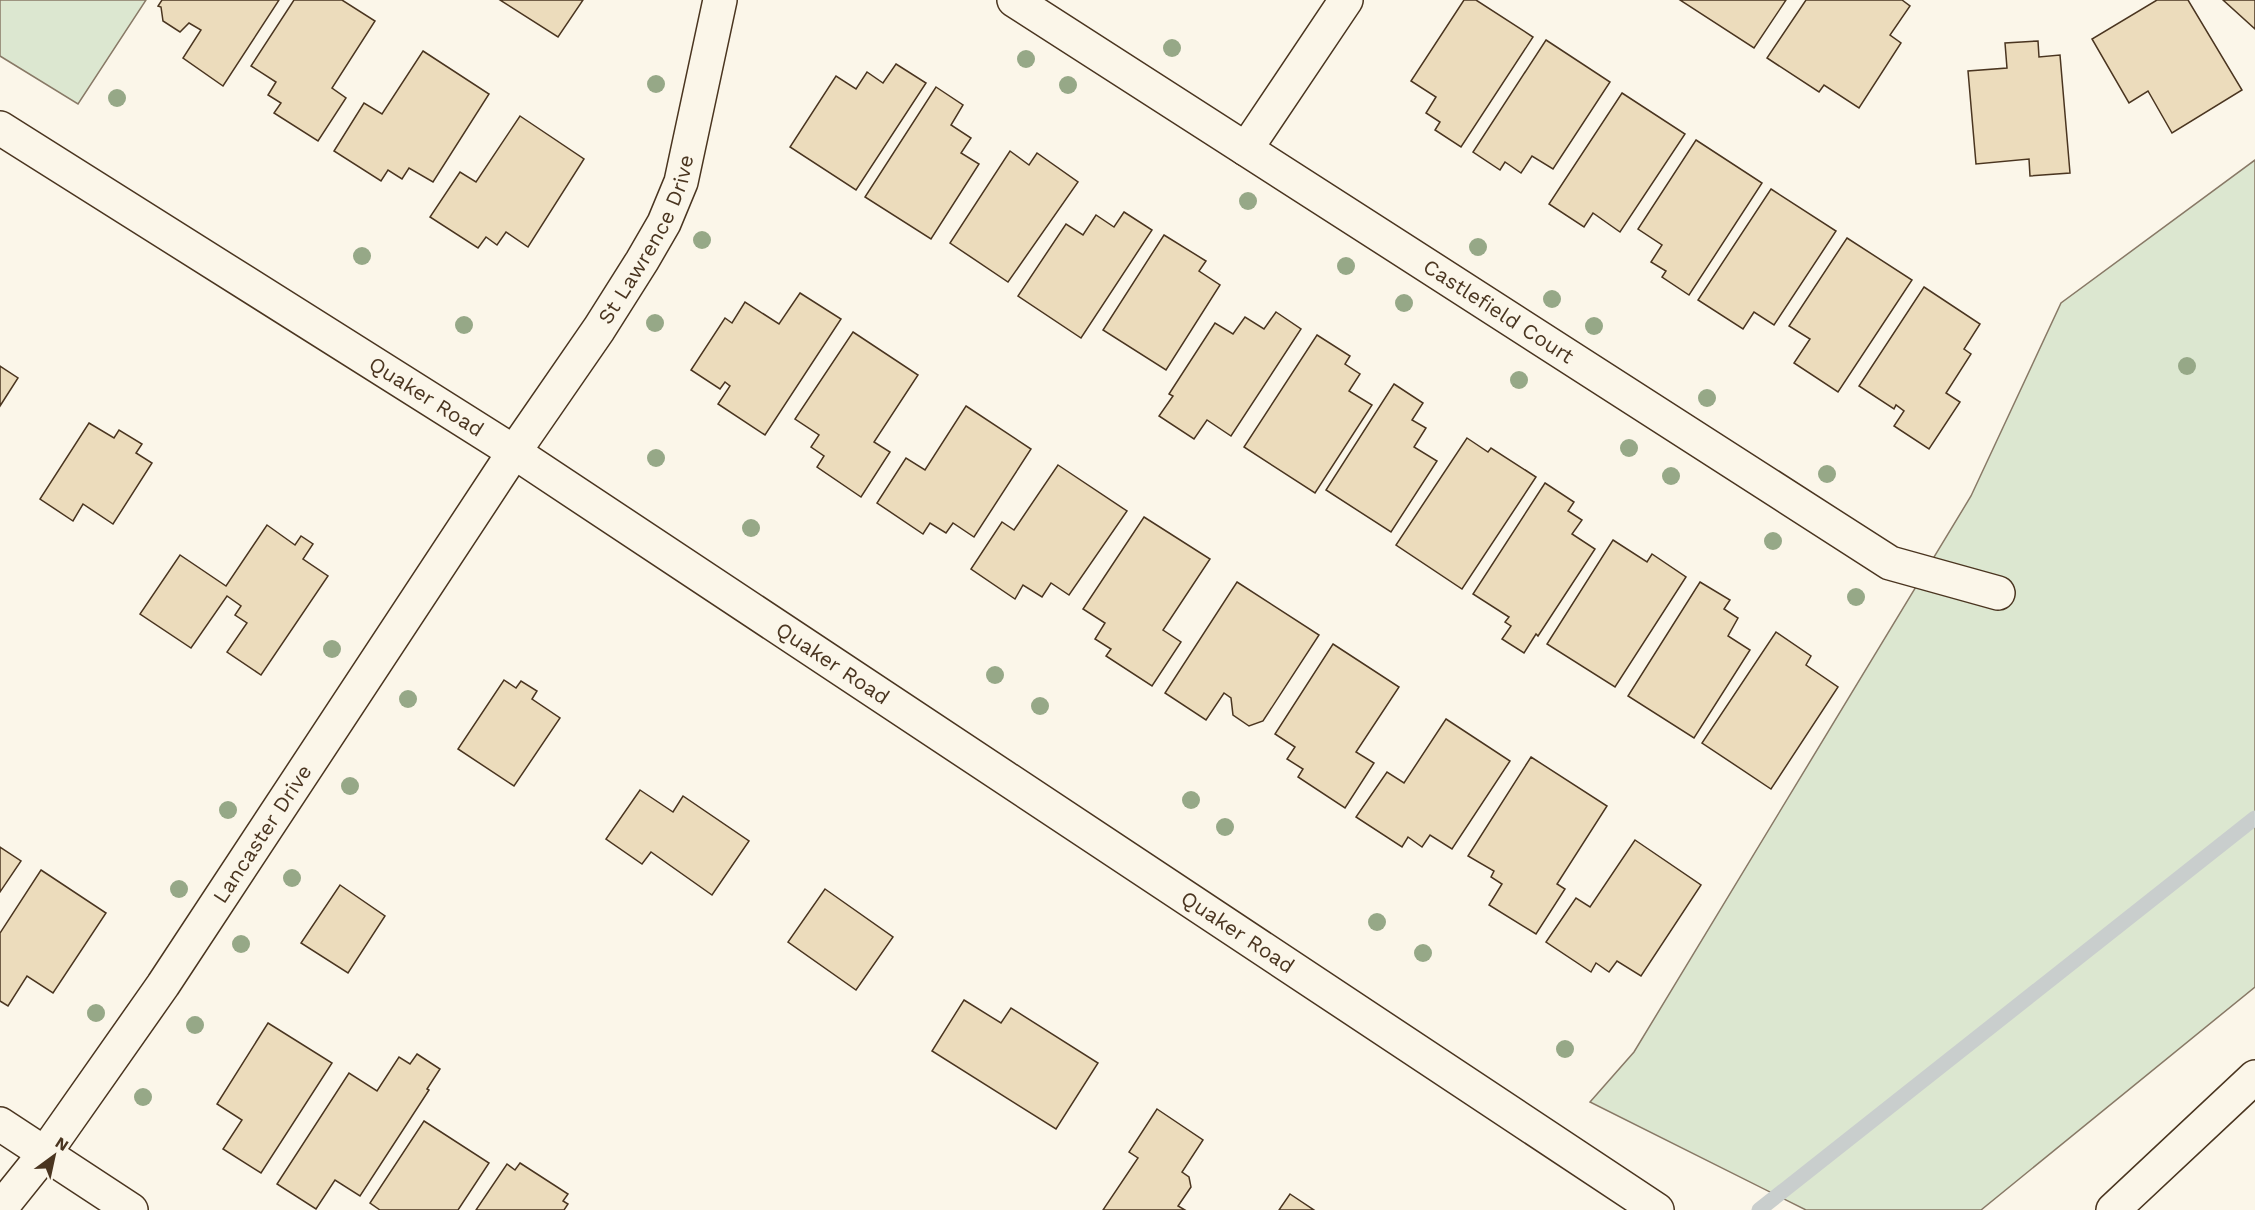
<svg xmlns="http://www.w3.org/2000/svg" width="2255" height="1210" viewBox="0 0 2255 1210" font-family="'Work Sans',sans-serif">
<rect width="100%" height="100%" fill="#fbf6e9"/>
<g fill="#dce7d0" stroke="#887966" stroke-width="1.5">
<path d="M0 0H146L78 104 0 56Z"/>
<path d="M2255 160V987L1981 1210H1806L1590 1102 1634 1052 1971 496 2061 303Z"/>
</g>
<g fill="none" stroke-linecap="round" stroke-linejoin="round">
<path stroke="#c9cecd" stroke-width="15" d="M1759 1210 2255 818"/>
</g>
<g fill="#ecdcbc" stroke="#4a3520" stroke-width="1.5">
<path d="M162 0H279L223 86 183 58 201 30 189 23 180 32 163 21 161 7 158 6Z"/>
<path d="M294 0H342L375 21 332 88 346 98 318 141 274 113 281 103 268 95 276 82 251 66Z"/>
<path d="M500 0H583L558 37Z"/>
<path d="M1464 0H1476L1533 37 1461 147 1435 130 1440 122 1426 113 1436 97 1411 81Z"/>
<path d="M1680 0H1786L1754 48Z"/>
<path d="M1806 0H1902L1910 6 1890 35 1901 43 1859 108 1824 85 1819 92 1767 58Z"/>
<path d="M2157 0H2188L2242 90 2172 133 2148 91 2129 103 2092 39Z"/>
<path d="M2223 0H2255V29Z"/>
<path d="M1546 40 1610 82 1553 169 1532 156 1521 173 1505 162 1500 170 1473 152Z"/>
<path d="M2038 41 2039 57 2060 55 2070 173 2030 176 2029 159 1976 164 1968 71 2007 68 2005 43Z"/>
<path d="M423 51 489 94 433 182 409 168 402 179 388 170 381 181 334 151 364 103 382 114Z"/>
<path d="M896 64 926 83 856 190 790 147 836 76 856 89 867 72 883 83Z"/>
<path d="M936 87 963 105 951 125 971 138 961 153 979 164 931 239 865 197Z"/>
<path d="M1622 93 1685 134 1620 232 1593 213 1584 227 1549 204Z"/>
<path d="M520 116 584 159 528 247 506 232 497 245 486 237 478 248 430 217 460 172 476 182Z"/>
<path d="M1696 140 1762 183 1689 295 1662 277 1666 271 1651 262 1662 245 1638 229Z"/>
<path d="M1010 151 1029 165 1037 153 1078 182 1008 282 950 243Z"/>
<path d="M1771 189 1836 231 1774 325 1754 312 1743 329 1698 300Z"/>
<path d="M1124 212 1152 230 1081 338 1018 296 1066 224 1083 235 1096 215 1114 227Z"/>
<path d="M1164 235 1206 261 1199 271 1220 285 1166 370 1103 330Z"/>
<path d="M1847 238 1912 280 1838 392 1794 363 1810 339 1789 326Z"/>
<path d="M1924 287 1980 324 1964 349 1971 354 1946 393 1960 402 1929 449 1894 426 1904 411 1896 405 1894 409 1859 386Z"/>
<path d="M800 293 841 319 765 435 718 404 730 386 725 382 720 389 691 370 725 318 732 323 745 302 779 324Z"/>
<path d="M1276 312 1301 329 1231 436 1207 420 1194 439 1159 416 1173 396 1169 394 1215 323 1233 334 1245 317 1264 329Z"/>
<path d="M853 332 918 375 874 442 890 452 861 497 817 467 824 456 811 447 819 435 795 419Z"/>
<path d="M1317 335 1350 356 1345 364 1360 374 1349 391 1372 405 1315 493 1244 447Z"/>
<path d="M0 366 18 378 0 406Z"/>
<path d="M1394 384 1423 403 1412 420 1426 428 1414 447 1437 461 1391 532 1326 490Z"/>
<path d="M966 406 1031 449 974 537 953 523 946 533 930 523 923 534 877 503 906 458 925 470Z"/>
<path d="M89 423 114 438 119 430 142 444 136 453 152 463 113 524 83 504 73 521 40 499Z"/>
<path d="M1467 438 1488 452 1491 448 1536 477 1462 589 1396 545Z"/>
<path d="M1058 465 1127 511 1069 595 1051 583 1042 597 1023 585 1015 599 971 569 1002 522 1014 530Z"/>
<path d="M1545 483 1574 502 1568 511 1582 520 1572 534 1595 549 1538 636 1536 634 1524 653 1502 639 1511 626 1505 622 1509 617 1473 594Z"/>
<path d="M1144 517 1210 559 1163 630 1181 642 1152 686 1106 656 1111 649 1095 639 1105 623 1083 609Z"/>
<path d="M267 525 295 545 301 536 313 544 303 559 328 576 261 675 227 652 247 623 235 615 241 606 227 596 191 648 140 614 180 555 226 586Z"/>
<path d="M1613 540 1647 562 1652 554 1686 577 1615 687 1547 644Z"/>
<path d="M1237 582 1319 635 1263 721 1249 726 1233 715 1231 698 1224 693 1206 720 1165 693Z"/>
<path d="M1700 582 1730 600 1724 609 1738 618 1728 636 1750 650 1694 738 1628 696Z"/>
<path d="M1776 632 1811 656 1806 665 1838 687 1771 789 1702 743Z"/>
<path d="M1333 644 1399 687 1356 752 1374 763 1345 808 1298 777 1303 769 1287 759 1295 747 1275 734Z"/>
<path d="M504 680 516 688 521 681 537 691 532 699 560 718 514 786 458 749Z"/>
<path d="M1446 719 1510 761 1452 849 1430 835 1422 847 1408 837 1402 847 1356 817 1387 772 1404 783Z"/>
<path d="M1531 757 1607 806 1557 884 1565 889 1536 934 1489 905 1502 884 1491 877 1494 871 1468 856Z"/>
<path d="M640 790 673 812 683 796 749 841 712 895 651 852 642 864 606 839Z"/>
<path d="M1635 840 1701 885 1641 976 1617 961 1609 972 1596 963 1591 972 1546 942 1576 898 1590 907Z"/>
<path d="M0 847 21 861 0 892Z"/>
<path d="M41 870 106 913 53 993 27 976 8 1006 0 1001V933Z"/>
<path d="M340 885 385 916 348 973 301 943Z"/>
<path d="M825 889 893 937 856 990 788 942Z"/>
<path d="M964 1000 1001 1023 1011 1008 1098 1063 1056 1129 932 1051Z"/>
<path d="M268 1023 332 1063 261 1173 223 1149 242 1120 217 1104Z"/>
<path d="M417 1054 440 1069 427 1089 429 1090 360 1196 335 1180 316 1209 277 1184 349 1073 377 1091 399 1057 410 1064Z"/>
<path d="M1157 1109 1203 1140 1182 1172 1189 1177 1191 1187 1178 1206 1185 1210H1103L1138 1158 1129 1152Z"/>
<path d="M424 1121 489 1163 458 1210H380L370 1203Z"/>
<path d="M520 1163 568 1194 563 1201 568 1204 564 1210H476L507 1164 515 1170Z"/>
<path d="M1290 1194 1314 1210H1279Z"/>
</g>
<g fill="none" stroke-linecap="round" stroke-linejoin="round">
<g stroke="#4a3520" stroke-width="36">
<g id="minor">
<path id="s1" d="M1014 0 1890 563 1998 593"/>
<path id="s2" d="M0 128 514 452 1657 1210"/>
<path d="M1246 149 1346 0"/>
<path d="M0 1124 131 1210"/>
<path id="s3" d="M0 1209 45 1153 163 985 514 452 599 329 642 261 664 223 681 182 720 0"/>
<path d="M2113 1210 2255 1077"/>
</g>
</g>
<use href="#minor" stroke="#fbf6e9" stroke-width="33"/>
</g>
<g fill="#96a887">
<circle cx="1172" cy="48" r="9"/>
<circle cx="1026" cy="59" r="9"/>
<circle cx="656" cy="84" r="9"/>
<circle cx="1068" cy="85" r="9"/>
<circle cx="117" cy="98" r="9"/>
<circle cx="1248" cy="201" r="9"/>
<circle cx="702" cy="240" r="9"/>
<circle cx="1478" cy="247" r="9"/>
<circle cx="362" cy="256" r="9"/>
<circle cx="1346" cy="266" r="9"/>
<circle cx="1552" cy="299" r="9"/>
<circle cx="1404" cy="303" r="9"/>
<circle cx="655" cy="323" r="9"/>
<circle cx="464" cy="325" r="9"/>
<circle cx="1594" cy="326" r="9"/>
<circle cx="2187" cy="366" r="9"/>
<circle cx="1519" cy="380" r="9"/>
<circle cx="1707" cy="398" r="9"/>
<circle cx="1629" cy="448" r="9"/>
<circle cx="656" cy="458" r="9"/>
<circle cx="1827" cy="474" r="9"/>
<circle cx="1671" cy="476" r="9"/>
<circle cx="751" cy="528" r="9"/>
<circle cx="1773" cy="541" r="9"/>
<circle cx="1856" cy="597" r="9"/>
<circle cx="332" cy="649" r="9"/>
<circle cx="995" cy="675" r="9"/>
<circle cx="408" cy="699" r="9"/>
<circle cx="1040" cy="706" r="9"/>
<circle cx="350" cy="786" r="9"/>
<circle cx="1191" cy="800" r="9"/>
<circle cx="228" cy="810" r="9"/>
<circle cx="1225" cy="827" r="9"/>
<circle cx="292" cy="878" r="9"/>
<circle cx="179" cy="889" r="9"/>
<circle cx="1377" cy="922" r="9"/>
<circle cx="241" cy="944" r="9"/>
<circle cx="1423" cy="953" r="9"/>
<circle cx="96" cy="1013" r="9"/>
<circle cx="195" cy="1025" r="9"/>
<circle cx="1565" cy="1049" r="9"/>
<circle cx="143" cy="1097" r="9"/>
</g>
<g text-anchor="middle" stroke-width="4.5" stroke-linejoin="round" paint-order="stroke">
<g font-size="21" fill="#4a3520" stroke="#fbf6e9">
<text dy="7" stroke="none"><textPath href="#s3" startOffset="1167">St Lawrence Drive</textPath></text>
<text dy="7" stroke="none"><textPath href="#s1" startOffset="576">Castlefield Court</textPath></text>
<text dy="7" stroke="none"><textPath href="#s2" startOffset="504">Quaker Road</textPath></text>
<text dy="7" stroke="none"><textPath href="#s2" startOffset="990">Quaker Road</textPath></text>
<text dy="7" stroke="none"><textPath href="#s3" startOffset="458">Lancaster Drive</textPath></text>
<text dy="7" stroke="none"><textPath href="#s2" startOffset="1476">Quaker Road</textPath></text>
</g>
</g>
<g transform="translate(54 1156) rotate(33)" stroke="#fbf6e9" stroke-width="4.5" paint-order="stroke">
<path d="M0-4.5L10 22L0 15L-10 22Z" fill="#4a3520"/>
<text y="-9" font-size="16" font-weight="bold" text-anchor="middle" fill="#4a3520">N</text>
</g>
</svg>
